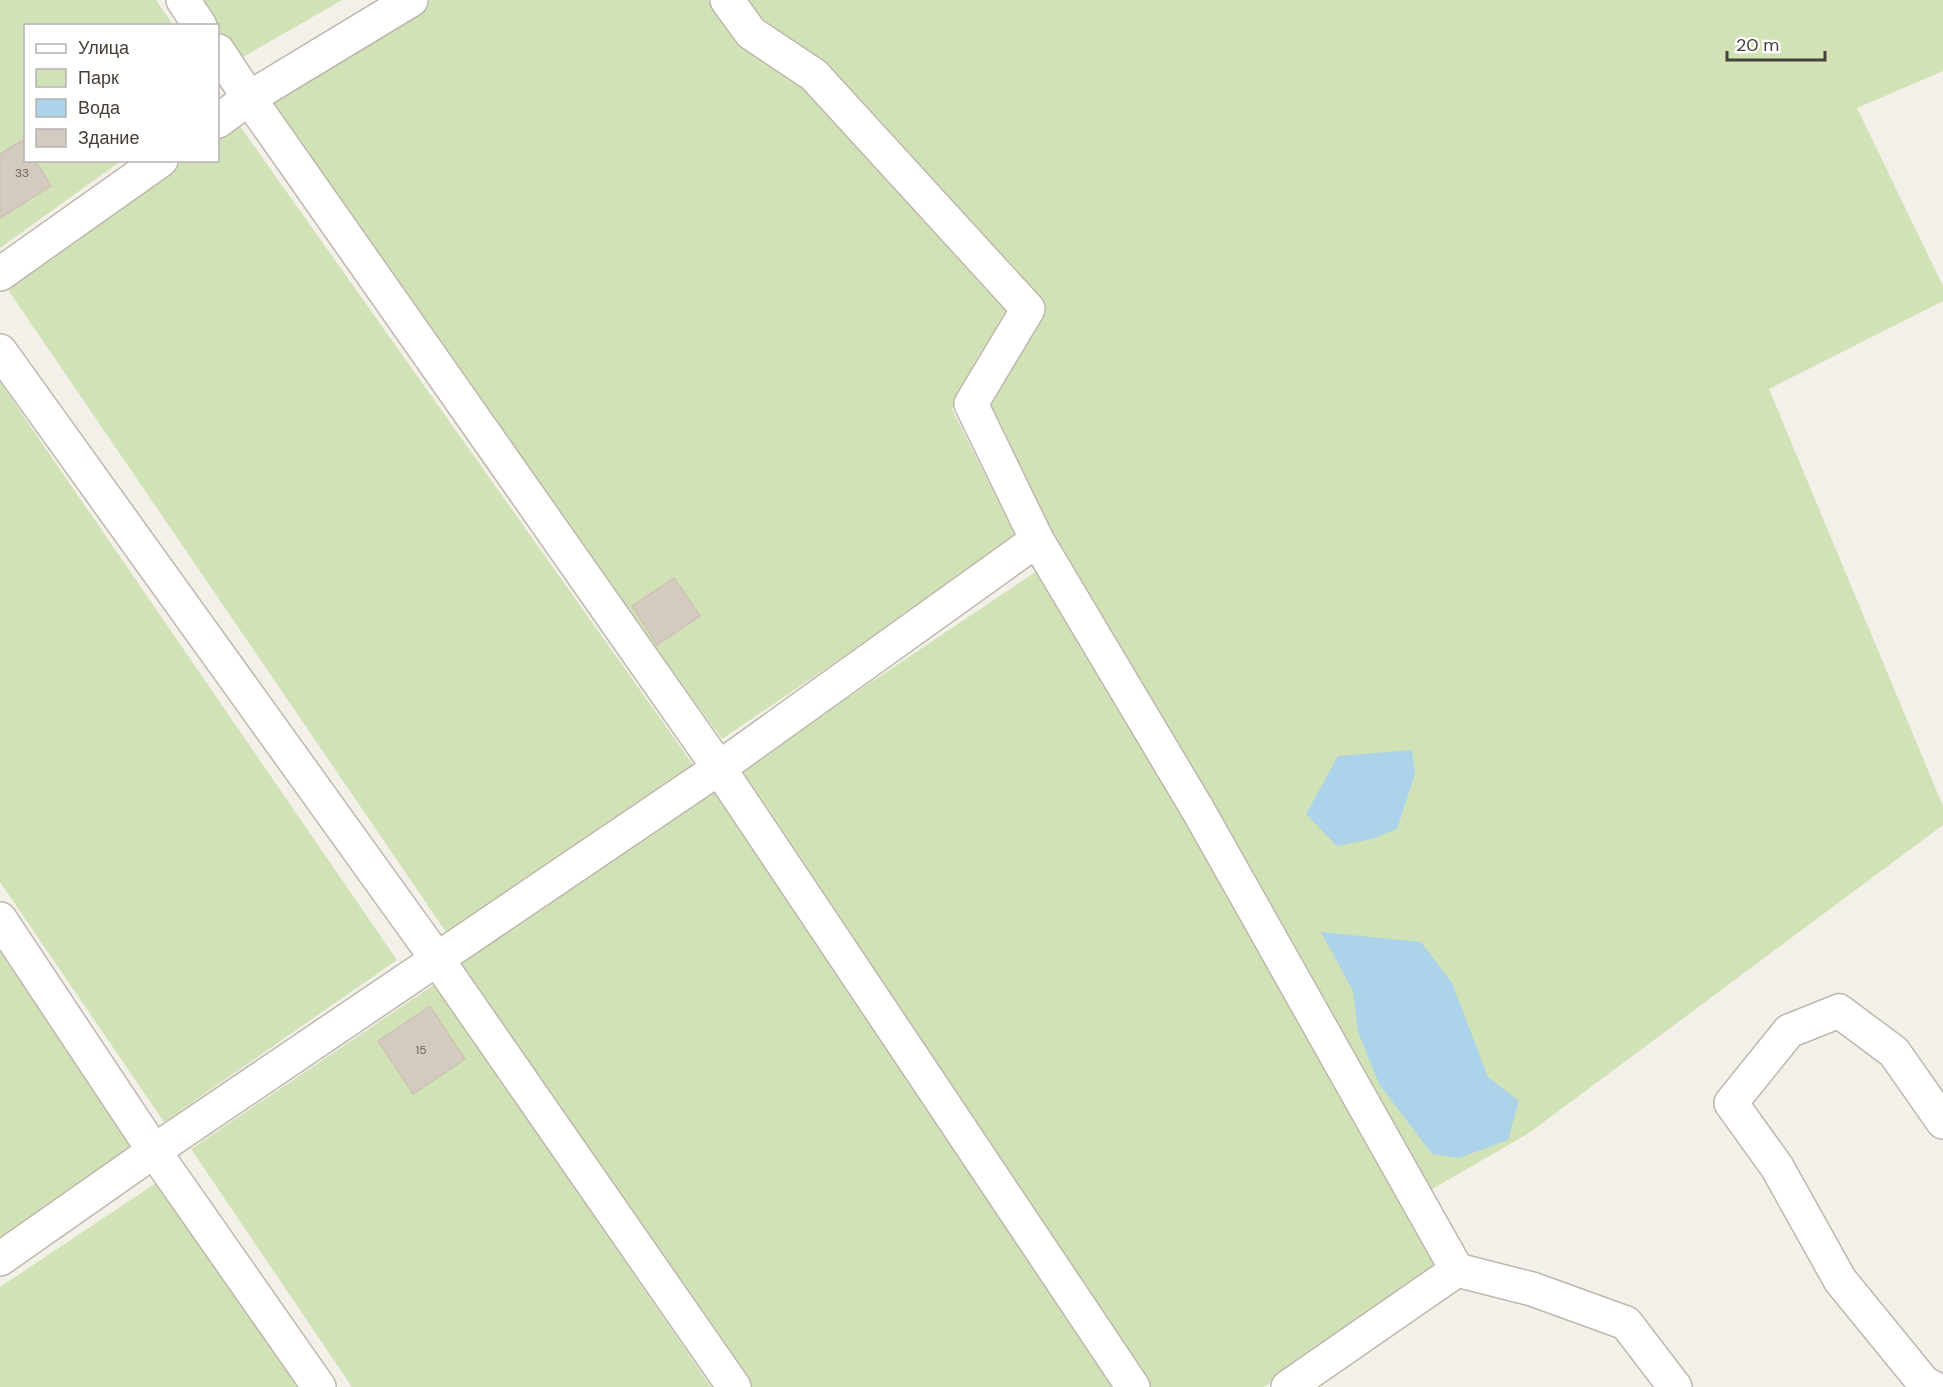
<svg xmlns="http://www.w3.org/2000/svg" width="1943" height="1387" viewBox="0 0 1943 1387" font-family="'DM Sans',sans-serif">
<rect width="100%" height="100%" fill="#f3f0ea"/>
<g fill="#d1e3b6">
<path d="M0 0H156L173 25 26 26V160L121 161 0 248Z"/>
<path d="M198 0H342L238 60 218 30V26L215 25Z"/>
<path d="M429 0H708L741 46 805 90 1009 311 952 409 1017 539 722 739 527 475 269 107 392 22Z"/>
<path d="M747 0H1943V71L1857 108 1943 286V301L1769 389 1943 806V825L1529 1133 1429 1191 1062 555 986 406 1045 306 823 64 756 14Z"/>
<path d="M237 122 694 766 448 935 4 284 182 161 218 160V136Z"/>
<path d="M0 382 397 960 164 1122 0 882Z"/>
<path d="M1040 569 1440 1263 1264 1387H1149L734 774Z"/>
<path d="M713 785 1116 1387H752L459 964Z"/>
<path d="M0 952 133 1148 0 1246Z"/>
<path d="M435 984 711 1387H352L191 1149Z"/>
<path d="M162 1179 307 1387H0V1287Z"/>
</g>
<g fill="#acd3ea">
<path d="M1412 750 1415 774 1397 829 1372 839 1337 846 1306 814 1338 756Z"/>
<path d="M1321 932 1421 942 1452 983 1488 1077 1519 1101 1508 1140 1459 1158 1432 1154 1379 1084 1358 1032 1353 991Z"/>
</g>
<g fill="#d4cbc0" stroke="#cec3b4" stroke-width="1.5">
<path d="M23 140 26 145V160H35L51 186 0 218V154Z"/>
<path d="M674 578 700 616 657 645 632 606Z"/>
<path d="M430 1006 465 1059 413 1094 378 1041Z"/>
</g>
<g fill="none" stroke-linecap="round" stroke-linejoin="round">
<g stroke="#beb7ad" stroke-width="36">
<g id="minor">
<path d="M183 0 200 26"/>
<path d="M411 0 249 98 719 768 1037 540"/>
<path d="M727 0 751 33 814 75 1028 309 971 404 1037 540 1198 810 1457 1270 1288 1387"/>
<path d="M218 51 249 98 218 121"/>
<path d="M0 274 161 160"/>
<path d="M0 351 437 959 734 1387"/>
<path d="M0 919 154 1151 319 1387"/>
<path d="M0 1259 154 1151 719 768 1133 1387"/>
<path d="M1457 1270 1532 1289 1626 1323 1675 1387"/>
<path d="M1932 1387 1924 1383 1840 1280 1777 1167 1731 1103 1789 1031 1839 1011 1894 1052 1943 1122"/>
</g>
</g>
<use href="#minor" stroke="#fff" stroke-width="33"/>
</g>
<g text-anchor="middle" stroke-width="4.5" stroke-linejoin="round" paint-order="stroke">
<g font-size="12" fill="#6a635a">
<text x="22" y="177">33</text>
<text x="421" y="1054">15</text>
</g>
</g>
<rect x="24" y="24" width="195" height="138" fill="#ffffff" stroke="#b5b3af" stroke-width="1.5"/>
<rect x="36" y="44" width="30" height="9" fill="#ffffff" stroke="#b5b3af" stroke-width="1.5"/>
<text x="78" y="54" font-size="18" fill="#464038">Улица</text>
<rect x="36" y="69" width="30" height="18" fill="#d1e3b6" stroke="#b5b3af" stroke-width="1.5"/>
<text x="78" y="84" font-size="18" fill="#464038">Парк</text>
<rect x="36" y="99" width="30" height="18" fill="#acd3ea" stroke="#b5b3af" stroke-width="1.5"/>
<text x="78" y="114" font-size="18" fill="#464038">Вода</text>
<rect x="36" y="129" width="30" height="18" fill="#d4cbc0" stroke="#b5b3af" stroke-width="1.5"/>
<text x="78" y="144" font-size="18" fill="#464038">Здание</text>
<path d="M1727 51v9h98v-9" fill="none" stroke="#464038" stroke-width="3"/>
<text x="1736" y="51" font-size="18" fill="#464038" stroke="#ffffff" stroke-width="4.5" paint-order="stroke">20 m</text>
</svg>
